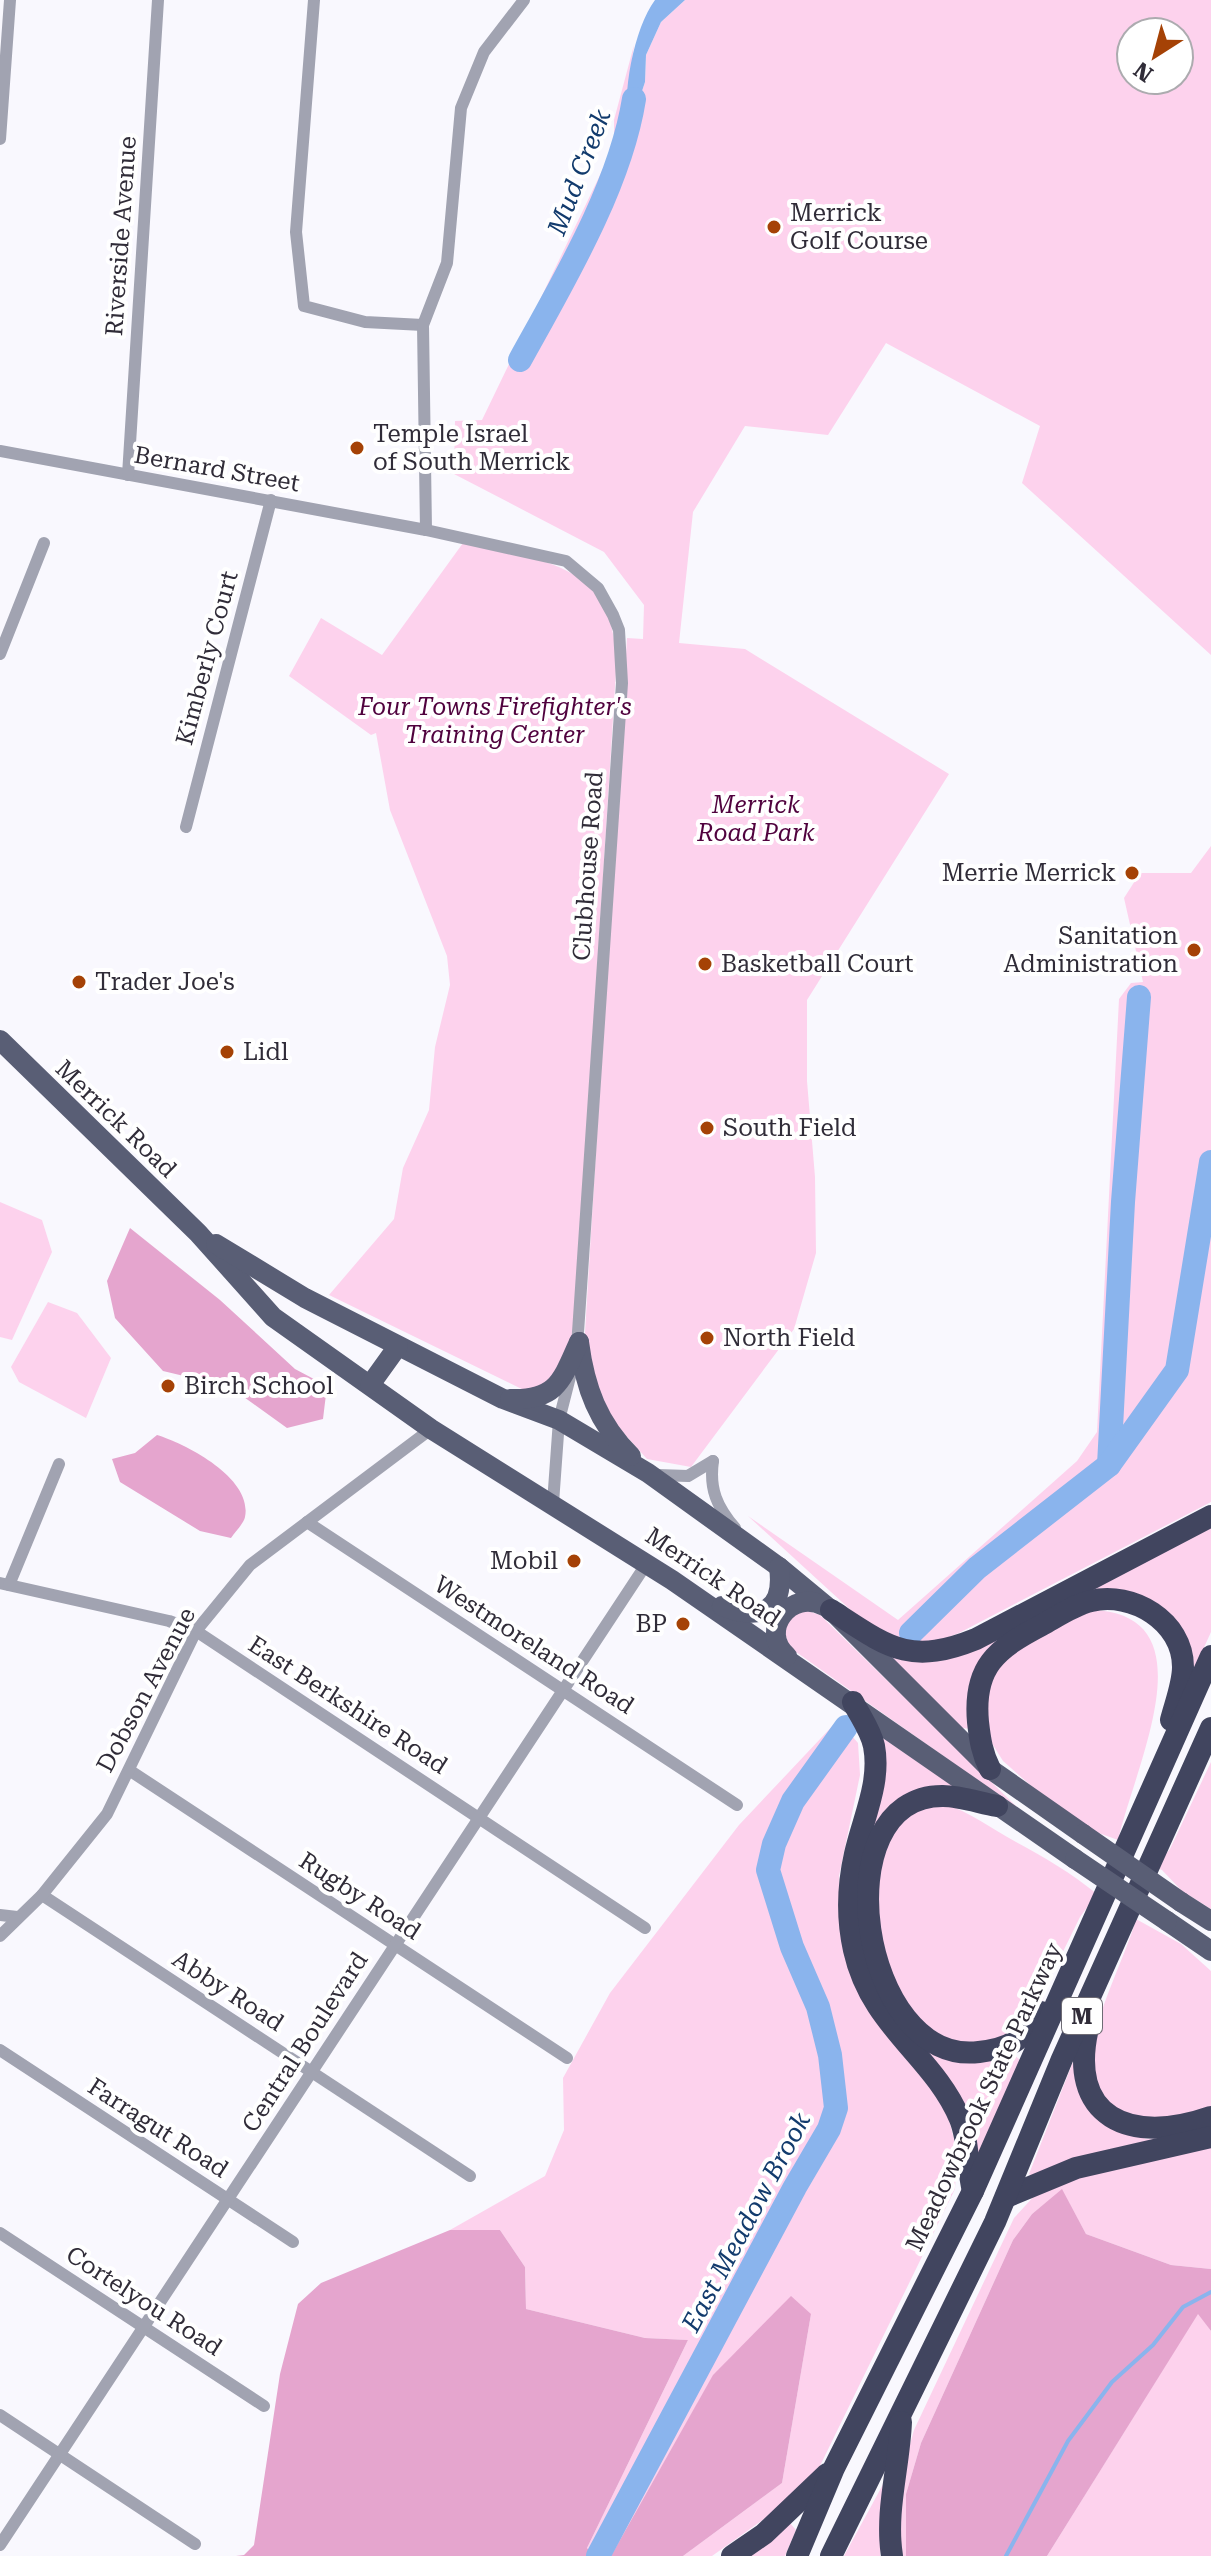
<svg xmlns="http://www.w3.org/2000/svg" width="1211" height="2556" viewBox="0 0 1211 2556" font-family="'Roboto Serif',serif">
<rect width="100%" height="100%" fill="#f9f8fe"/>
<g fill="#fdd2ed" fill-rule="evenodd">
<path d="M685 0H1211V655L1022 483 1040 426 886 343 828 435 745 426 693 512 679 643 745 649 949 774 807 1000V1081L815 1177 816 1253 794 1329 691 1467 647 1459 603 1410 584 1349 627 638 643 639 644 605 604 552 454 474 455 421 482 420 614 146V120L634 45 625 113 629 129 645 82 646 55 661 22ZM1131 32H1179V80H1131Z"/>
<path d="M463 543C513 555 583 558 607 611 612 624 614 641 617 655L574 1339 552 1384 530 1393 329 1295 394 1219 403 1168 429 1110 435 1047 450 985 447 956 390 810 376 733 371 735 289 676 321 618 382 655Z"/>
<path d="M1211 846V1502L959 1633 920 1648 866 1624 748 1516 898 1620 1077 1461 1097 1432 1119 999 1131 983 1143 982 1124 898 1140 873H1191Z"/>
<path d="M0 1202 42 1220 52 1252 12 1340 0 1337Z"/>
<path d="M48 1302 77 1313 111 1358 86 1418 19 1382 11 1367Z"/>
<path d="M1211 1523V1632L1187 1685 1186 1645 1114 1594 1009 1638 971 1729 962 1728 878 1646 905 1659Z"/>
<path d="M796 1607 820 1615 1021 1811 789 1647 782 1622Z"/>
<path d="M1092 1610C1211 1614 1136 1763 1118 1840L1085 1828 1054 1806 1003 1761 983 1729 991 1671 1005 1654Z"/>
<path d="M838 1720 858 1743 860 1775 839 1876 843 1937 875 2020 946 2108 957 2151 955 2189 817 2472 788 2502 712 2556H683L782 2483 811 2314 734 2354 713 2376 611 2556H594L587 2548 688 2340 645 2338 526 2309 525 2267 500 2230H450L545 2176 564 2130 563 2078 610 1993 739 1825Z"/>
<path d="M877 1734 966 1795C814 1770 839 2033 953 2057 974 2062 992 2058 1013 2054L1020 2060 976 2164 971 2162C968 2096 930 2070 892 2022 878 2004 870 1984 863 1963 834 1879 890 1815 877 1734Z"/>
<path d="M1211 1762V1909L1182 1891 1162 1870 1155 1867 1170 1849Z"/>
<path d="M943 1803C971 1813 991 1828 1016 1842 1046 1858 1071 1873 1097 1894L1080 1917 1052 1974 1039 2011 1001 2043 959 2048 922 2029 880 1959 876 1873 894 1825 917 1809Z"/>
<path d="M1136 1919 1181 1944 1211 1971V2111L1204 2114 1124 2120C1115 2112 1102 2104 1096 2095 1072 2055 1125 1962 1136 1919Z"/>
<path d="M1078 2049 1116 2130 1147 2139 1179 2136 1036 2179 1029 2174Z"/>
<path d="M1211 2145V2269L1171 2265 1086 2234 1062 2190 1032 2214 1013 2240 921 2443 906 2494V2556H898L900 2480 914 2430 1014 2218 1037 2193 1067 2179Z"/>
<path d="M1198 2313 1211 2331V2556H1047Z"/>
<path d="M887 2477 880 2556H844Z"/>
<path d="M789 2522 796 2530 785 2556H745Z"/>
</g>
<g fill="#e5a5ce">
<path d="M130 1228 220 1300 295 1369 327 1386 323 1419 287 1428 230 1387 163 1371 115 1318 107 1281Z"/>
<path d="M157 1435C186 1444 253 1478 245 1517 244 1523 235 1532 231 1538L200 1531 120 1482 112 1459 135 1453Z"/>
<path d="M1062 2189 1086 2234 1171 2265 1211 2269V2331L1198 2314 1047 2556H906V2494L921 2443 1013 2240 1032 2214Z"/>
<path d="M450 2230H500L525 2267 526 2309 645 2338 688 2340 587 2548 594 2556H236L244 2555 254 2545 280 2374 298 2304 321 2283Z"/>
<path d="M791 2296 811 2314 782 2483 683 2556H611L713 2375Z"/>
</g>
<path fill="#8ab4ed" d="M655 0H685L661 22 646 55 645 82 629 130C621 96 634 28 655 0Z"/>
<g fill="none" stroke-linecap="round" stroke-linejoin="round">
<path stroke="#8ab4ed" stroke-width="4" d="M1006 2556 1068 2441 1112 2382 1153 2345 1183 2307 1211 2292"/>
<g stroke="#8ab4ed" stroke-width="24">
<path d="M520 360C563 282 620 187 634 99"/>
<path d="M1109 1465 1123 1202 1139 997"/>
<path d="M911 1633 977 1568 1109 1465 1177 1370 1211 1162"/>
<path d="M598 2556 795 2187 829 2129 836 2108 830 2055 818 2007 792 1947 768 1870 774 1844 793 1801 846 1727"/>
</g>
<g stroke="#a1a3b1" stroke-width="12">
<path d="M314 0 296 232 304 306 365 322 423 325"/>
<path d="M0 139 10 0"/>
<path d="M0 451 426 530 566 561 598 588 613 615 619 630 622 683 577 1347"/>
<path d="M128 475 158 0"/>
<path d="M426 530 423 325 447 263 461 108 484 52 524 0"/>
<path d="M0 654 44 543"/>
<path d="M186 827 271 500"/>
<path d="M713 1461C709 1489 717 1507 735 1528"/>
<path d="M657 1475 688 1476 713 1461"/>
<path d="M553 1503 559 1420 571 1373"/>
<path d="M307 1522 737 1805"/>
<path d="M0 1583 169 1621 196 1631 645 1928"/>
<path d="M9 1585 59 1464"/>
<path d="M129 1770 567 2058"/>
<path d="M42 1895 470 2176"/>
<path d="M0 1915 17 1917"/>
<path d="M0 1936 42 1895 107 1814 196 1631 250 1565 431 1429"/>
<path d="M0 2050 293 2242"/>
<path d="M0 2233 264 2406"/>
<path d="M0 2415 195 2544"/>
<path d="M0 2545 647 1563"/>
</g>
<g stroke="#595e75" stroke-width="20">
<path d="M0 1040 198 1233 273 1317 431 1429 672 1580 1075 1859"/>
<path d="M216 1244 305 1298 503 1399 559 1420 648 1473 779 1567 831 1610 990 1769 1083 1834"/>
<path d="M579 1342C585 1388 598 1423 631 1456"/>
<path d="M370 1385 398 1346"/>
<path d="M510 1399C557 1401 562 1380 579 1342"/>
<path d="M722 1606C760 1621 785 1612 779 1567"/>
<path d="M787 1656C758 1631 791 1588 824 1606"/>
<path d="M1181 1902 1211 1921"/>
<path d="M1167 1921 1211 1951"/>
</g>
<g stroke="#41455f" stroke-width="22">
<path d="M831 1610C888 1647 909 1666 976 1639L1211 1516"/>
<path d="M853 1702C860 1716 871 1731 874 1746 881 1783 863 1818 855 1854 848 1885 847 1919 854 1950 871 2027 933 2055 960 2119 969 2141 967 2168 973 2191"/>
<path d="M990 1769C982 1753 980 1740 978 1722 973 1667 996 1649 1042 1625 1058 1616 1074 1605 1091 1601 1132 1591 1183 1621 1183 1667 1183 1684 1175 1704 1171 1720"/>
<path d="M997 1806C980 1803 960 1796 943 1796 820 1795 860 2067 979 2052 1013 2048 1023 2039 1041 2012"/>
<path d="M1089 2024C1065 2119 1131 2145 1211 2117"/>
<path d="M1006 2197 1076 2168 1211 2137"/>
<path d="M732 2556 764 2534 827 2474"/>
<path d="M797 2556 834 2468 973 2191 1211 1656"/>
<path d="M831 2556 995 2222 1062 2059 1211 1728"/>
<path d="M892 2556C885 2511 899 2468 901 2422"/>
</g>
<g stroke="#595e75" stroke-width="20">
<path d="M1083 1834 1181 1902"/>
<path d="M1075 1859 1167 1921"/>
</g>
</g>
<g fill="#a54206" stroke="#fff" stroke-width="3">
<circle cx="774" cy="227" r="8"/>
<circle cx="357" cy="448" r="8"/>
<circle cx="1132" cy="873" r="8"/>
<circle cx="1194" cy="950" r="8"/>
<circle cx="705" cy="964" r="8"/>
<circle cx="79" cy="982" r="8"/>
<circle cx="227" cy="1052" r="8"/>
<circle cx="707" cy="1128" r="8"/>
<circle cx="707" cy="1338" r="8"/>
<circle cx="168" cy="1386" r="8"/>
<circle cx="574" cy="1561" r="8"/>
<circle cx="683" cy="1624" r="8"/>
</g>
<g text-anchor="middle" stroke-width="8" stroke-linejoin="round" paint-order="stroke">
<rect fill="#fff" stroke="#6e6b74" stroke-width="2" x="1062" y="1998" width="40" height="36" rx="6"/>
<g font-size="22" font-weight="bold" fill="#302c38">
<text x="1082" y="2024">M</text>
</g>
<g font-size="24" fill="#302c38" stroke="#fff" text-anchor="start">
<text x="790" y="221">Merrick<tspan x="790" dy="28">Golf Course</tspan></text>
<text x="373" y="442">Temple Israel<tspan x="373" dy="28">of South Merrick</tspan></text>
<text x="1116" y="881" text-anchor="end">Merrie Merrick</text>
<text x="1178" y="944" text-anchor="end">Sanitation<tspan x="1178" dy="28">Administration</tspan></text>
<text x="721" y="972">Basketball Court</text>
<text x="95" y="990">Trader Joe's</text>
<text x="243" y="1060">Lidl</text>
<text x="723" y="1136">South Field</text>
<text x="723" y="1346">North Field</text>
<text x="184" y="1394">Birch School</text>
<text x="558" y="1569" text-anchor="end">Mobil</text>
<text x="667" y="1632" text-anchor="end">BP</text>
</g>
<g font-size="24" fill="#302c38" stroke="#fff">
<text transform="translate(121 236) rotate(-86)" y="8">Riverside Avenue</text>
<text transform="translate(217 469) rotate(10)" y="8">Bernard Street</text>
<text transform="translate(207 658) rotate(-75)" y="8">Kimberly Court</text>
<text transform="translate(588 866) rotate(-86)" y="8">Clubhouse Road</text>
<text transform="translate(116 1119) rotate(44)" y="8">Merrick Road</text>
<text transform="translate(713 1577) rotate(34)" y="8">Merrick Road</text>
<text transform="translate(534 1645) rotate(33)" y="8">Westmoreland Road</text>
<text transform="translate(146 1690) rotate(-62)" y="8">Dobson Avenue</text>
<text transform="translate(348 1705) rotate(33)" y="8">East Berkshire Road</text>
<text transform="translate(360 1896) rotate(33)" y="8">Rugby Road</text>
<text transform="translate(228 1991) rotate(33)" y="8">Abby Road</text>
<text transform="translate(305 2042) rotate(-57)" y="8">Central Boulevard</text>
<text transform="translate(984 2097) rotate(-65)" y="8">Meadowbrook State Parkway</text>
<text transform="translate(158 2128) rotate(33)" y="8">Farragut Road</text>
<text transform="translate(144 2301) rotate(33)" y="8">Cortelyou Road</text>
</g>
<g font-size="24" font-style="italic" fill="#50023e" stroke="#fff">
<text x="495" y="715">Four Towns Firefighter's<tspan x="495" dy="28">Training Center</tspan></text>
<text x="756" y="813">Merrick<tspan x="756" dy="28">Road Park</tspan></text>
</g>
<g font-size="26" font-style="italic" fill="#123b6d" stroke="#fff">
<text transform="translate(579 172) rotate(-69)" y="9">Mud Creek</text>
<text transform="translate(746 2222) rotate(-62)" y="9">East Meadow Brook</text>
</g>
</g>
<g transform="translate(1155 56) rotate(216)"><circle r="38" fill="#ffffff" stroke="#acabaf" stroke-width="2"/>
<path d="M0-6L14 30L0 20L-14 30Z" fill="#a54206"/>
<text y="-12" font-size="22" font-weight="bold" text-anchor="middle" fill="#302c38">N</text>
</g>
</svg>
